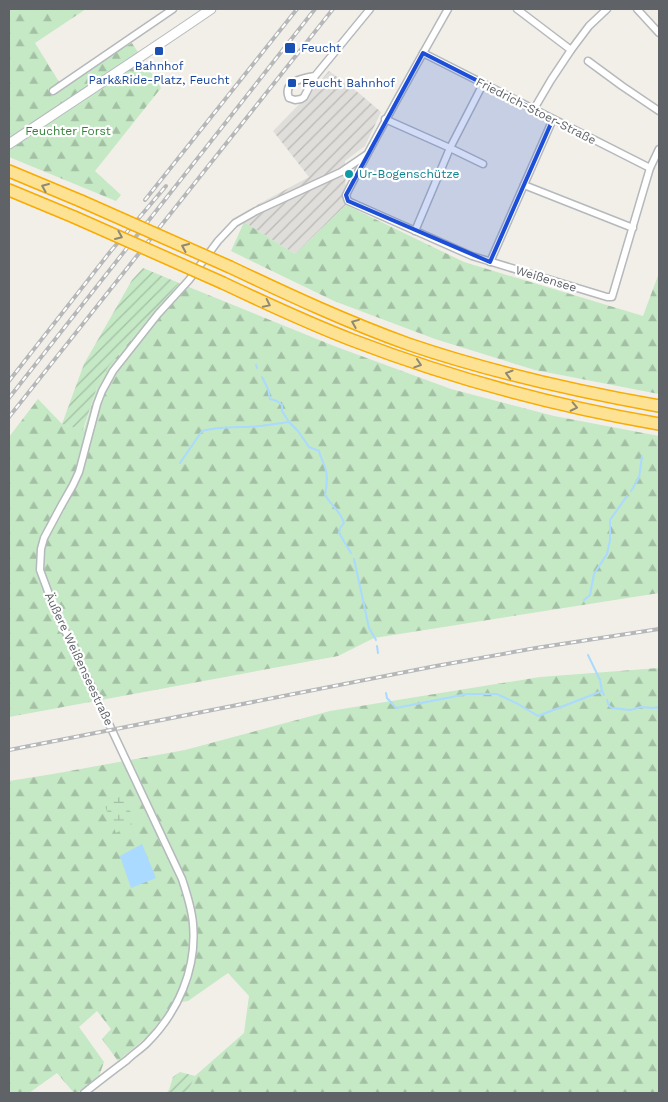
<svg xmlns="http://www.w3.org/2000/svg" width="668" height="1102" viewBox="0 0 668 1102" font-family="'Work Sans',sans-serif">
<defs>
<pattern id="industrial-furrows" width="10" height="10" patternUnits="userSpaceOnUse" patternTransform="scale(1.25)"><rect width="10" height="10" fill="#e0deda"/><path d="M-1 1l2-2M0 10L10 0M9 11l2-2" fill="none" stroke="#b9b8b5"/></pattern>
<pattern id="forest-firs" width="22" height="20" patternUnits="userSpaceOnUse" patternTransform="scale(1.25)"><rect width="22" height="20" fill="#c5e8c5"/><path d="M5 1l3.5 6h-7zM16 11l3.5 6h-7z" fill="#a3c0a4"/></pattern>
<pattern id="wetland-marsh" width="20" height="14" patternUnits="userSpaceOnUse" patternTransform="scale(1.25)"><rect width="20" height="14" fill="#c5e8c5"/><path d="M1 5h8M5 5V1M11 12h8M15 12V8" fill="none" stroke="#a3c0a4"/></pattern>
<pattern id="garden-furrows" width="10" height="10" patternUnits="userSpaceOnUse" patternTransform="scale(1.25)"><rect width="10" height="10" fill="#c5e8c5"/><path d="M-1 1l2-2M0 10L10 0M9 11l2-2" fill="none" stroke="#a3c0a4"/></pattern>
</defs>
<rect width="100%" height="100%" fill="#f1efe8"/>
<path fill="url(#industrial-furrows)" d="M329 71 360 94 381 112 365 146 345 161 346 205 295 254 244 222 257 205 309 177 273 131 310 93Z"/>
<g fill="url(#forest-firs)">
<path d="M9 9H86L35 43 61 85 132 43 161 88 95 171 121 195 116 201 9 157Z"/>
<path d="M346 205 464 262 643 316 659 273V394L535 370 435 339 334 301 231 251 244 222 295 254Z"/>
<path d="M179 283 334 346 451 389 554 416 659 436V593L374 638 338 656 9 717V437L38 399 62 424 84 430 97 387 108 367Z"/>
<path d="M659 668V1093H187L195 1076 244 1033 249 996 228 973 188 1001 174 1003 149 1035 118 1061 102 1039 111 1029 97 1011 79 1027 104 1062 99 1076 77 1093H74L57 1073 29 1093H9V781L53 774 185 750 330 711 540 677Z"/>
</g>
<path fill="url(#wetland-marsh)" d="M120 792 136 822 116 833 102 799Z"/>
<g fill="url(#garden-furrows)">
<path d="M143 268 179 283 108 367 97 387 83 430 62 424 84 364 132 280Z"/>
<path d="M180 1072 195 1076 187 1093H166L169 1090 173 1077Z"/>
</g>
<path fill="#aadaff" d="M142 844 156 878 131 888 120 856Z"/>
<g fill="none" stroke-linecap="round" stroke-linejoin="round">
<g stroke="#aadaff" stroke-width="2">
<path d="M256 365 257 368"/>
<path d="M262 377 268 389 270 399 277 401 282 405V411L289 422 298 431 309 447 319 451C320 457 323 461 325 467 328 476 327 486 325 495 331 505 341 512 344 523L340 528 339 533 351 553"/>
<path d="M180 463 202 431C221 426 241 428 261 426 271 425 280 423 289 422"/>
<path d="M631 491 639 478 642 456"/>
<path d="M354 559 369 628 376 640"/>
<path d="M584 600 590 595 594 574 607 554 610 540V520L627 496"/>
<path d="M377 646 378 653"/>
<path d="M588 655 600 680 602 691 604 695"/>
<path d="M386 693 387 698 396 708 467 694H497L518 704 538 716 602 691"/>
<path d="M607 700 609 706 612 708 630 710 641 707 653 708 659 707"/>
</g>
<g stroke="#b5b8bc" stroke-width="9">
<g id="street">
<path d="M448 9C413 71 378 132 346 195L348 201 472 256 607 297H612L650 168 659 149"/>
<path d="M517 9 571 50"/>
<path d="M637 9 659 33"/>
<path d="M423 53 650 168"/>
<path d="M588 61 622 86 659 111"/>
<path d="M315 76C304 78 282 81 289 98L295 100 301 99 304 97 315 76 370 9"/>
<path d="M53 91 173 9"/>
<path d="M534 109 551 80 571 50 589 26 607 9"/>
<path d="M385 119 450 148 483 164"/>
<path d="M524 185 633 228"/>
<path d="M415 231 450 148 483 84"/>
<path d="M490 262 553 119"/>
<path d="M84 1093C98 1082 112 1071 127 1060 133 1054 141 1049 147 1043 178 1012 197 969 193 924 192 909 187 894 182 879L53 605 40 570 41 549 44 538 60 508 73 485 79 472 97 404 102 391 113 371 158 314 189 280 218 241 235 223 256 211 341 172 366 155"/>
</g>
</g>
<g stroke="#b6babf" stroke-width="11">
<path id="secondary" d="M9 144C76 99 144 55 211 9"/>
</g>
<g stroke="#f9ab00" stroke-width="14">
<g id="highway">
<path d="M9 171 81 201"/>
<path d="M9 190 74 217"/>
<path d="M230 267C289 295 347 322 408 344 490 372 575 391 659 406"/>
<path d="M223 283C265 303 308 323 352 340 451 378 554 406 659 424"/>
</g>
</g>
<use href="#street" stroke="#fff" stroke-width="6"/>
<use href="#secondary" stroke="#fff" stroke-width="9"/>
<use href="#highway" stroke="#fde293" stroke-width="11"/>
<g stroke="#b6b7b8" stroke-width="4">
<g id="rail">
<path d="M145 200 297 9"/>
<path d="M9 381 110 252 166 186"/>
<path d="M9 398 315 9"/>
<path d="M9 417 333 9"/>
<path d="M9 750 436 666 536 648 659 629"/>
</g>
</g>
<use href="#rail" stroke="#fff" stroke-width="2" stroke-dasharray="5.5" stroke-linecap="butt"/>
<g stroke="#f9ab00" stroke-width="14" stroke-linecap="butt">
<g id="highway-bridge">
<path d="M81 201 230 267"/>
<path d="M74 217 223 283"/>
</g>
</g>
<use href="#highway-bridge" stroke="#fde293" stroke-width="11"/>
</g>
<defs><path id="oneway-chevron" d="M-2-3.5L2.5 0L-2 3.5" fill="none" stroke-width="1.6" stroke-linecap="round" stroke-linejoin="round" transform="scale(1.25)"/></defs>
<g stroke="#8e8975">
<use href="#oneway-chevron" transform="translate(45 187) rotate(-157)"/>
<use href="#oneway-chevron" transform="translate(119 236) rotate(23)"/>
<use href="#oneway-chevron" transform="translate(185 247) rotate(-156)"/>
<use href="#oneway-chevron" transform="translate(267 304) rotate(26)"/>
<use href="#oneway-chevron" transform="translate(355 323) rotate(-158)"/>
<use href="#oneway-chevron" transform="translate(418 364) rotate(18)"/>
<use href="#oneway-chevron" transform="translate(509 374) rotate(-164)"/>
<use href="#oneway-chevron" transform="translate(574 407) rotate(12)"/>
</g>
<path fill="#1d4ed8" fill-opacity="0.2" stroke="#1d4ed8" stroke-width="4" stroke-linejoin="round" d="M423 53 553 119 490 262 348 201 346 195Z"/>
<g fill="#1a4fb4" stroke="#fff" stroke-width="2">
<rect x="284" y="42" width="12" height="12" rx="2.5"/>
<rect x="154" y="46" width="10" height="10" rx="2.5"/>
<rect x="287" y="78" width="10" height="10" rx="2.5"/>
</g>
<circle fill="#0f9aa8" stroke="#fff" stroke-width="2" cx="349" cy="174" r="5"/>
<g text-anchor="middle" stroke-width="4.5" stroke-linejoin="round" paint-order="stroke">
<g font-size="12" fill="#164399" stroke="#fff" text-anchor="start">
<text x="301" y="52">Feucht</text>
<text x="159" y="70" text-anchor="middle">Bahnhof<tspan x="159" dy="14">Park&amp;Ride-Platz, Feucht</tspan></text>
<text x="302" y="87">Feucht Bahnhof</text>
</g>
<g font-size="12" fill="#5f6368" stroke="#fff">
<text transform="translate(536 111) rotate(27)" y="4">Friedrich-Stoer-Straße</text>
<text transform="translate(546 279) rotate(17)" y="4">Weißensee</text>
<text transform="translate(79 659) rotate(65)" y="4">Äußere Weißenseestraße</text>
</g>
<g font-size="12" fill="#348238" stroke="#fff">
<text x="68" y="135">Feuchter Forst</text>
</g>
<g font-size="12" fill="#0d838f" stroke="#fff" text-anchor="start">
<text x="359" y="178">Ur-Bogenschütze</text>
</g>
</g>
<rect width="668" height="1102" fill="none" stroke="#5f6368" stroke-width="20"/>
</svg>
